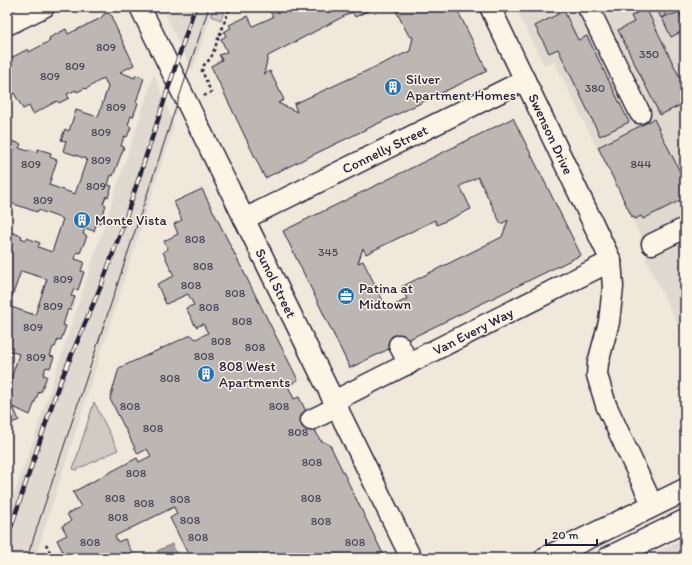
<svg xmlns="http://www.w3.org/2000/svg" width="692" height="565" viewBox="0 0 692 565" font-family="Itim,sans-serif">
<rect width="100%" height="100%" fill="#efe8db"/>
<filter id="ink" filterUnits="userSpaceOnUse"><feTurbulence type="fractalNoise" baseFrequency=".025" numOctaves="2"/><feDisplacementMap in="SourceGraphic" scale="8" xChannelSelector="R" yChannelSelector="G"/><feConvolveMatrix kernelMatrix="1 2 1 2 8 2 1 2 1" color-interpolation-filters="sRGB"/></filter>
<g filter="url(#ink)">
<g fill="#e0d9cf">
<path d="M162 7H214L192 71Z"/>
<path d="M515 7H685V339L645 258 650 255 554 61 544 65Z"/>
<path d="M154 74 174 125 35 558H7V515L37 429Z"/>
<path d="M685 538V558H644Z"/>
</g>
<g fill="#d1cbc3" stroke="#7a767f">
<path d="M214 7H225L221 20 211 16Z"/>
<path d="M94 402 118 450 76 470 73 469Z"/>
</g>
<path fill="#a6a2a2" stroke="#716f79" d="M172 544 179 558H161L157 551Z"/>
<g fill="#bcb7b3" stroke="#22223b" fill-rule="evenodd">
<path d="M268 7H371L372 9 355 17 352 12 268 56 264 74 270 71 284 100 278 103 297 112 294 104 410 51 413 37 409 36 394 7H456L487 71 265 178 211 66 222 60 219 55 227 52 221 39 226 36 224 32 231 28 229 25 248 16 253 26 257 24 273 17Z"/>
<path d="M656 7H662L666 15 661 18Z"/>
<path d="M646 8 681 80 685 78V103L660 115 618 30 634 22 631 16Z"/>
<path d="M564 11 578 40 587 36 629 122 600 136 558 49 549 53 535 26Z"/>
<path d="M679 12 685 24V30L671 37 662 18 671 14 672 15Z"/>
<path d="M108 13 113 17V21L134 65 120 72 135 78 136 75 144 78 136 102 138 103 133 117 131 116 128 125 131 127 127 137 124 136 121 146 124 147 113 176 111 175 108 185 112 186 108 197 106 196 103 204 106 205 100 223 97 222 94 231 85 228 83 234 87 236 80 253 77 252 75 259 84 262 81 271 84 272 78 290 74 289 71 296 75 297 70 310 68 309 63 325 66 326 61 340 58 339 55 347H53L50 356 54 357 50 368 46 367 43 375 47 376 41 392 39 391 30 415 13 407 19 420 7 425V386L9 385 19 354 7 350V316L11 307 35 315 47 279 21 271 12 297 7 295V231L22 236 21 238 26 240 27 238 40 243 38 247 52 252 63 219 38 210 37 212 8 202 9 200H7V142H8L9 140 21 144 19 148 28 151 29 149 37 152 38 149 51 153 50 157 57 160 49 185 75 194 87 159 63 151 66 141 61 140 65 129 69 131 76 110 98 117 108 87 104 78 86 89 85 88 77 92 76 90 67 94 69 98 59 103 57 101 33 114 29 106 23 109 14 93 7 96V60L28 49 29 52 50 41 49 38 66 29 68 34 101 18 104 14Z"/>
<path d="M513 118 581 255 350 368 283 231ZM478 177 501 224 508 220 502 237 401 287 407 299 387 309 363 261 358 263 363 248 366 254 435 220 437 225 471 209 460 186Z"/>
<path d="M654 119 685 182V194L682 196 683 199 643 219 641 216 635 219 633 216 632 217 598 147Z"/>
<path d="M202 189 298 380 288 386 294 399 299 397 320 440 330 445 385 558H190L170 518 177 514 174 507 115 536 118 542 125 539 135 558H66L57 540 67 535 62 526 71 521 67 514 81 507 73 492 137 458 139 462 151 456 147 449 138 454 110 399 119 368 191 335 196 339 208 333 203 324 196 327 186 308 194 305 188 294 166 304 157 284 174 276 163 252 168 249 164 241 178 234 174 224 182 220 174 202Z"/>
</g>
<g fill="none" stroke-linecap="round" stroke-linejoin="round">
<g stroke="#22223b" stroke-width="23">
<g id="minor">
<path d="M140 7 411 558"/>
<path d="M490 7 611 261 613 287 609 322 598 363 597 375 606 405 653 506"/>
<path d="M587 7 589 9 640 113"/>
<path d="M7 25 44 7"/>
<path d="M244 219 525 80"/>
<path d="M652 244 685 228"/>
<path d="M399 345 409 364"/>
<path d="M334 401 611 261"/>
<path d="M311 420 337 407"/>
</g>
</g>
<g stroke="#22223b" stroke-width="25">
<g id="major">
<path d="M546 558 685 490"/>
<path d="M609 558 685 521"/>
</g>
</g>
<g stroke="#22223b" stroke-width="2.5" stroke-dasharray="3 3" stroke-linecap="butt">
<path d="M204 96 211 92 202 71 204 65 211 58 230 7"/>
<path d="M46 544 53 558"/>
</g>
<use href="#minor" stroke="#fcf5e5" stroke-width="20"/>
<use href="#major" stroke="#fcf5e5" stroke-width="22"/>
<path stroke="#22223b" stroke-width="1" d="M27 558 209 7"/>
<g stroke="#22223b" stroke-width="4.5">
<path id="rail" d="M7 539 58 387 103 281 125 220 195 7"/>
</g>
<use href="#rail" stroke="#fcf5e5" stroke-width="3" stroke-dasharray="9" stroke-linecap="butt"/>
</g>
</g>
<defs>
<g id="building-disc" transform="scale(0.9)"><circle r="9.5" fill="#1f6fb2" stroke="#fcf5e5"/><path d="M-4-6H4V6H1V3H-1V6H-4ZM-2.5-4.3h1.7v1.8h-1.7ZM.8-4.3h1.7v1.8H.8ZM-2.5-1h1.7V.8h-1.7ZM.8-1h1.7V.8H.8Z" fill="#fff"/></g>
<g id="office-disc" transform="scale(0.9)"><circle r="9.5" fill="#1f6fb2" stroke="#fcf5e5"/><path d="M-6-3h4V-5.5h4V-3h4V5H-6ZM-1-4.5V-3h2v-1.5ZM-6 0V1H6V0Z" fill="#fff"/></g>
</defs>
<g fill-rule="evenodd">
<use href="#building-disc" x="393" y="87"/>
<use href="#building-disc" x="82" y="220"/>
<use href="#office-disc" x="346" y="296"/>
<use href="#building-disc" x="206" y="374"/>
</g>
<g text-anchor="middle" stroke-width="3" stroke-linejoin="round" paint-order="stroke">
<g font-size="12" fill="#484759">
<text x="106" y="51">809</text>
<text x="649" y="58">350</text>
<text x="75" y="70">809</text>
<text x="50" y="80">809</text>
<text x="595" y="92">380</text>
<text x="116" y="111">809</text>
<text x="101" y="136">809</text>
<text x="101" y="164">809</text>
<text x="31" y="168">809</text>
<text x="641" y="168">844</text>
<text x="96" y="190">809</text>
<text x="43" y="204">809</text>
<text x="195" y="243">808</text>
<text x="328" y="256">345</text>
<text x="203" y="270">808</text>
<text x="63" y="283">809</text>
<text x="191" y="289">808</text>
<text x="235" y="297">808</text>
<text x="53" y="310">809</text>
<text x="209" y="311">808</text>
<text x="242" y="325">808</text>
<text x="33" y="331">809</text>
<text x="221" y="345">808</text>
<text x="255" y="351">808</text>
<text x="204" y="360">808</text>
<text x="36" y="361">809</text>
<text x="170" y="382">808</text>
<text x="130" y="410">808</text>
<text x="279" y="410">808</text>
<text x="153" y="432">808</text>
<text x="298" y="436">808</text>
<text x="312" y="466">808</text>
<text x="136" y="477">808</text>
<text x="115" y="502">808</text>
<text x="311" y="502">808</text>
<text x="180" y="503">808</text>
<text x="144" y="507">808</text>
<text x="118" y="521">808</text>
<text x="190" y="524">808</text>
<text x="321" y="525">808</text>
<text x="198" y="541">808</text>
<text x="90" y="546">808</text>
<text x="355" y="546">808</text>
</g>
<g font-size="14" fill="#22223b" stroke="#fcf5e5" text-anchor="start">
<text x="406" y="84">Silver<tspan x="406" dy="16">Apartment Homes</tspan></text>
<text x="95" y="225">Monte Vista</text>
<text x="359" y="293">Patina at<tspan x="359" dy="16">Midtown</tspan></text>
<text x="219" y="371">808 West<tspan x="219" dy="16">Apartments</tspan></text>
</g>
<g font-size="14" fill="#22223b" stroke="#fcf5e5">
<text transform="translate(551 134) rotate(65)" y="5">Swenson Drive</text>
<text transform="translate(385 149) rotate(-26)" y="5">Connelly Street</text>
<text transform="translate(276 283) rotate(64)" y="5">Sunol Street</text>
<text transform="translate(473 331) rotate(-27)" y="5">Van Every Way</text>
</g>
</g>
<rect width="692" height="565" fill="none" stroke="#fcf5e5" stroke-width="24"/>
<rect x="12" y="12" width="668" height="541" fill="none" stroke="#22223b" stroke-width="1.5" filter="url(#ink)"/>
<path d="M546 539v6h51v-6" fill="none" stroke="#22223b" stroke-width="2"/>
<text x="552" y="539" font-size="12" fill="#22223b" stroke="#fcf5e5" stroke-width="3" paint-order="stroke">20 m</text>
</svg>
